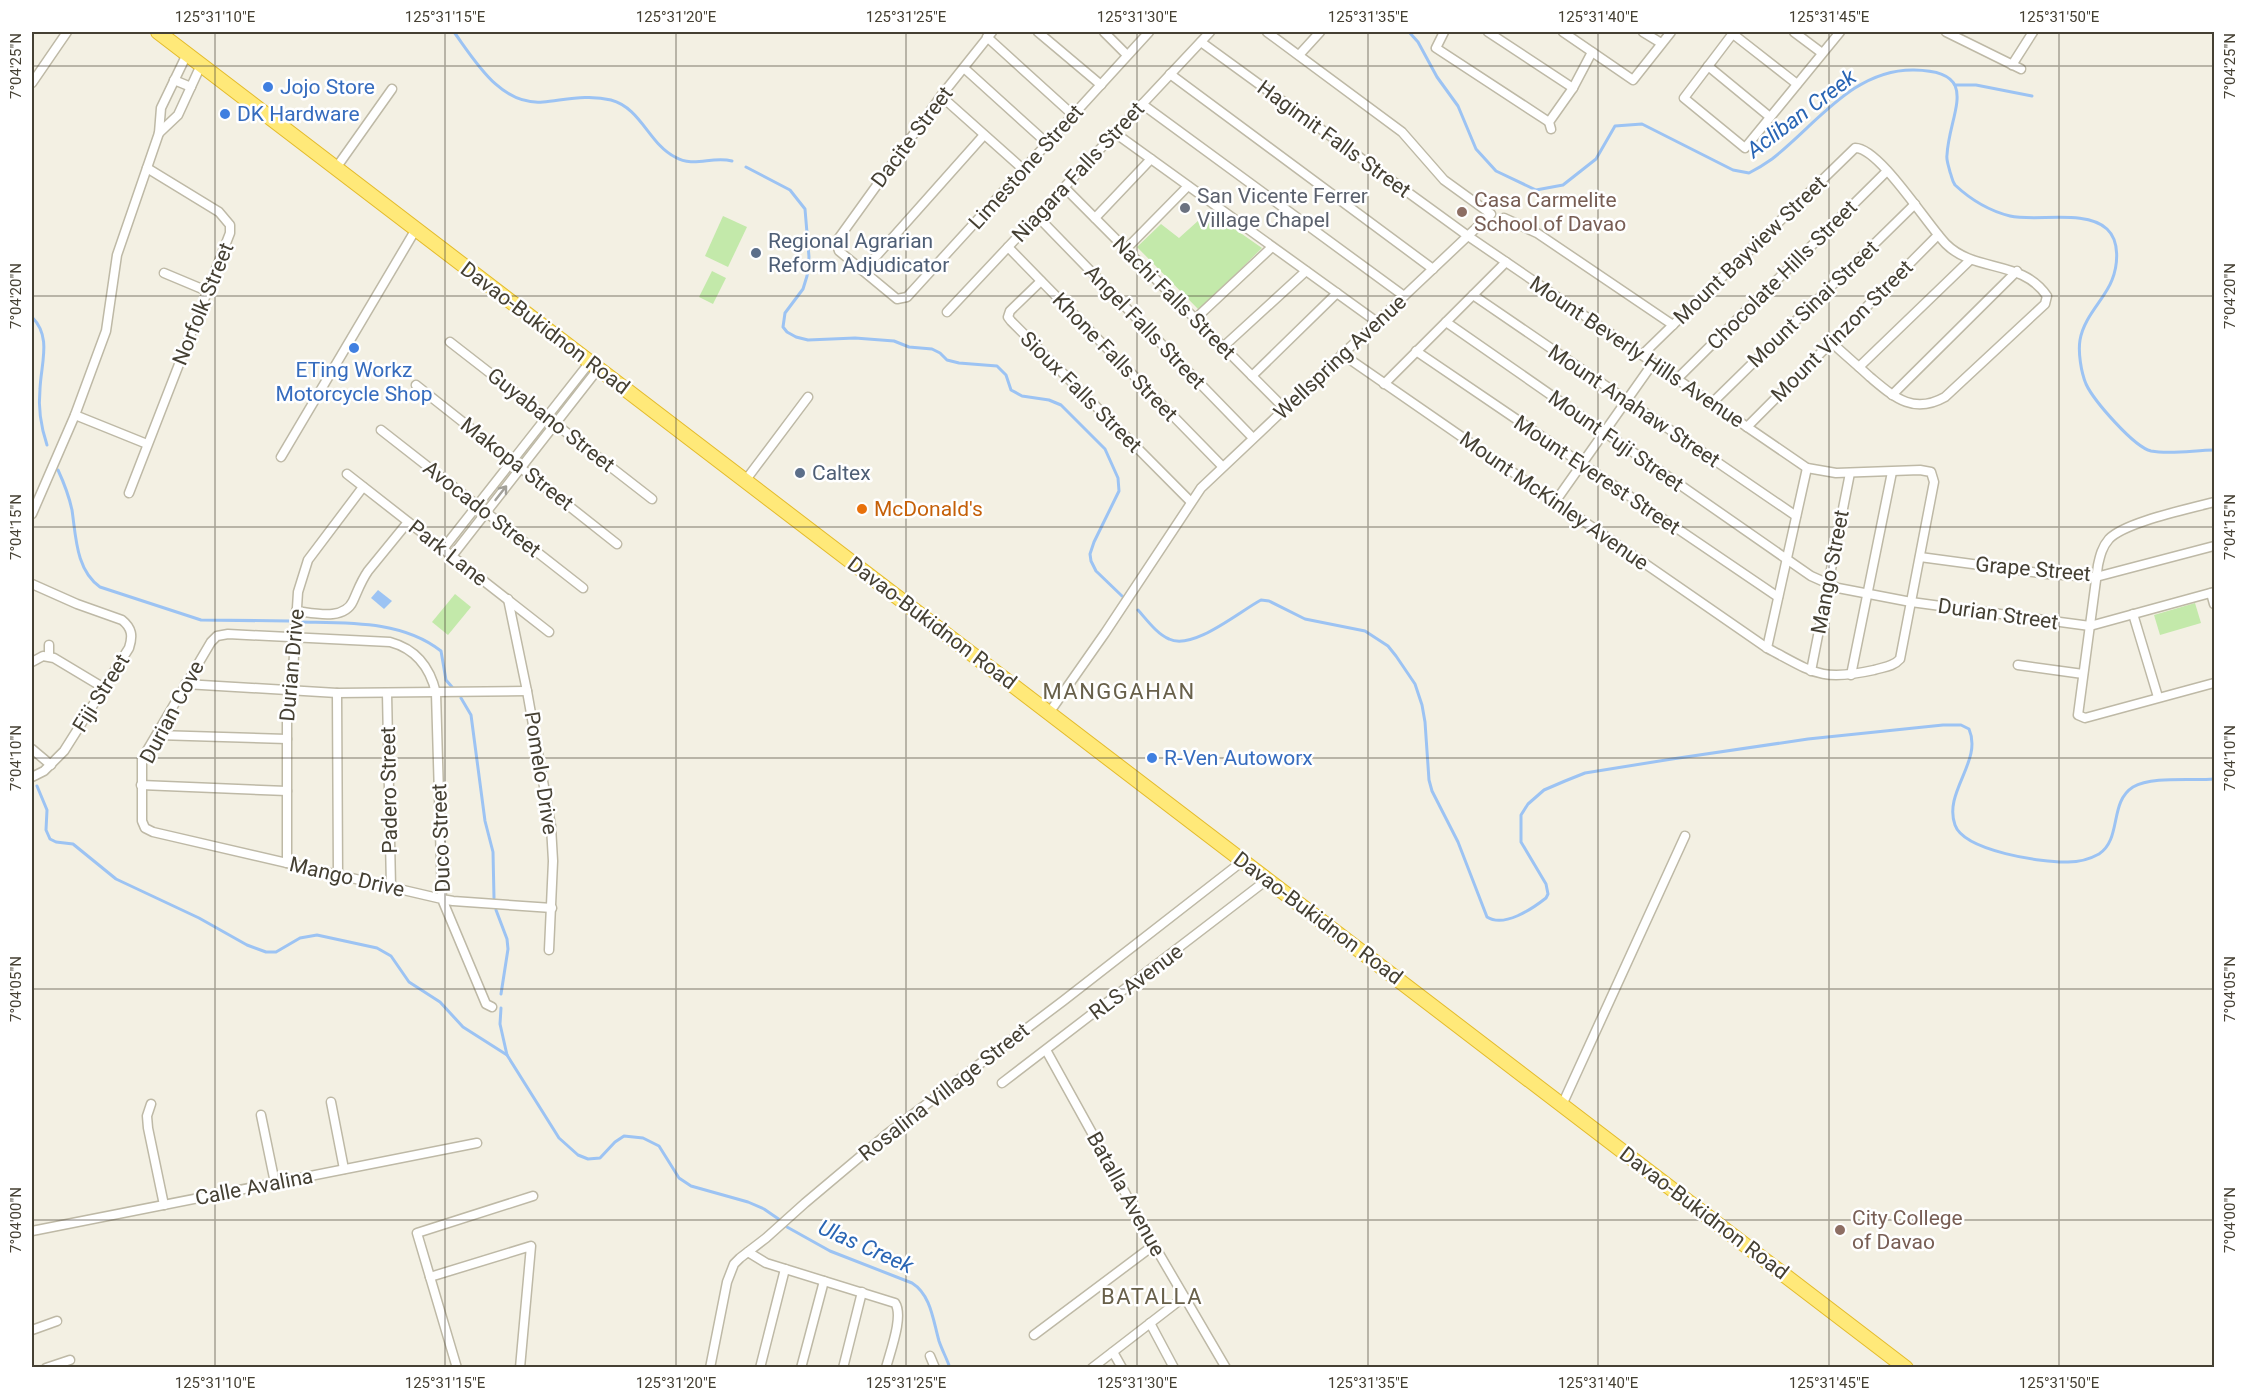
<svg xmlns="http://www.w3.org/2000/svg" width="2246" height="1399" viewBox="0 0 2246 1399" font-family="Roboto,sans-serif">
<rect width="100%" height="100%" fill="#f3f0e3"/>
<g fill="#c3e9aa">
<path d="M1209 211 1262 248 1199 310 1137 247 1161 224 1179 238Z"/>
<path d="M723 216 747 227 728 267 705 256Z"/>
<path d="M712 271 726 278 713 304 699 297Z"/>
<path d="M455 594 471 607 448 635 432 622Z"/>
<path d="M2195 603 2201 623 2160 635 2154 615Z"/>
</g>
<path fill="#9cc3f3" d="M378 590 392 601 384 609 371 598Z"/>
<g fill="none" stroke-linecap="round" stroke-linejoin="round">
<g stroke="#9cc3f3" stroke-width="3">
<path d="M454 32C475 61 501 106 543 102 565 100 588 94 611 100 641 108 649 144 675 157 694 168 711 156 732 161"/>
<path d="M1409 32 1418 42 1437 77 1458 106 1476 149 1496 171 1536 190 1563 185 1596 159 1615 126 1642 124 1733 170 1749 173C1757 169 1765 164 1772 159 1816 125 1853 69 1914 70 1983 71 1949 113 1947 155 1946 160 1949 167 1950 172 1952 177 1952 181 1955 185 1970 199 1990 211 2010 216 2036 222 2086 209 2107 229 2120 241 2118 265 2112 280 2105 299 2084 316 2080 340 2078 352 2081 372 2086 384 2094 401 2134 447 2151 451 2171 455 2195 450 2214 450"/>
<path d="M1955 85H1976L2032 96"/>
<path d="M746 167 790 190 805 209 809 257 807 276 803 289 785 313 783 327 787 332 796 337 808 340 855 338 894 341 909 347 932 349 940 353 947 360 959 363 997 366 1006 375 1011 390 1022 396 1049 400 1061 405 1105 449 1118 478 1119 491 1094 542 1090 554 1091 561 1096 571 1122 596"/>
<path d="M32 317C52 337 41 363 40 389 38 408 41 427 47 445"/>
<path d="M58 470C64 483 69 496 72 510 76 537 76 570 100 587L201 620 289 621"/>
<path d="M1138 610C1147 620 1157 634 1169 639 1193 651 1240 611 1261 600L1269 601 1305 619 1365 631 1388 646 1396 656 1415 684 1422 705 1425 722 1429 780 1432 791 1458 842 1487 917C1504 928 1532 909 1546 898L1548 894 1546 884 1521 842V815L1528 804 1544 790 1565 781 1585 773 1672 759 1808 739 1943 725H1961L1969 729C1983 761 1943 792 1955 825 1964 851 2043 863 2068 862 2079 862 2090 859 2099 854 2122 839 2109 802 2133 787 2152 776 2192 781 2214 779"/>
<path d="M300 622C347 623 402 620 441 651L446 680 452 687"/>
<path d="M461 698 471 715 485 821 493 852 494 898"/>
<path d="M37 786 47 810 46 830 50 839 56 842 73 844 116 879 199 918 247 945 266 952H276L300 938 317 935 377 948 391 956 409 982 440 1002 463 1027 507 1055"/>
<path d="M496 910 507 939 508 949 501 994"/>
<path d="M501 1008 500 1024 507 1055 559 1138 578 1155 588 1159 600 1158 615 1142 624 1136 643 1138 659 1146 679 1178 691 1186 748 1202 764 1209 780 1220"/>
<path d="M787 1227 830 1251 912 1283C931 1295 933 1320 939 1341 942 1350 947 1359 950 1368"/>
</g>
<g stroke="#beb9a6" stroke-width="11">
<g id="minor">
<path d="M992 32 941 96 836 242 839 251 897 299 907 297 1149 32"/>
<path d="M1038 32 1101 85"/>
<path d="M1104 32 1127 55"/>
<path d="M1444 32 1436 48 1549 122"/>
<path d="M1488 32 1573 88"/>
<path d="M1563 32 1633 80 1671 32"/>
<path d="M1643 32 1661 43"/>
<path d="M1734 32 1684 98 1745 148 1840 32"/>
<path d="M1794 32 1822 53"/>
<path d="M1946 32 2021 69"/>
<path d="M1733 34 1797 84"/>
<path d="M987 37 1073 115"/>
<path d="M1201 42 1468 236 1807 468 1836 473 1920 470 1931 472 1934 482 1900 659C1893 667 1883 667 1874 670 1820 682 1813 672 1767 648L1342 354"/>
<path d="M1299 55 1320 32"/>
<path d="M2012 65 2033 32"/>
<path d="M1708 66 1770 117"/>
<path d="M964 68 1048 144"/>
<path d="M1170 74 1433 269"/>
<path d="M174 80 191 87"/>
<path d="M32 83 67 32"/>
<path d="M941 96 1024 170"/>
<path d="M1142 104 1404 296"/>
<path d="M1551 129 1549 122 1573 88 1592 52"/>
<path d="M159 133 178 115 201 65"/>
<path d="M1115 133 1377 322"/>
<path d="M336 168 392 89"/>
<path d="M1064 187 1285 409"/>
<path d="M1037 216 1253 438"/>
<path d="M1095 218 1151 159"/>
<path d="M1504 218 1537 233 1673 325"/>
<path d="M1008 247 1222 466"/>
<path d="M1126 249 1188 186"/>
<path d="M863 271 984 135"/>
<path d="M164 273 207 291"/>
<path d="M1041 281 1010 311 1008 317 1011 321 1190 501"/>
<path d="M1473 295 1796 516"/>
<path d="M947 312 1210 32"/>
<path d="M1195 319 1272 247"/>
<path d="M1446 322 1811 576 1838 588 1911 602 2090 626 2214 592"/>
<path d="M450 342 652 499"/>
<path d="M1223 347 1306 271"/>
<path d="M1416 351 1778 597"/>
<path d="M1642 355 1855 148C1879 147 1928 226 1946 244 1975 273 2022 259 2047 296L2045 304 1945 397C1913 415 1894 397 1870 377 1857 365 1844 354 1831 342"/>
<path d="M1859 367 1969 261"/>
<path d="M1252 376 1337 293"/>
<path d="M1677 379 1887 171"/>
<path d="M1384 384 1506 262"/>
<path d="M416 385 617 544"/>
<path d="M1892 395 2017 271"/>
<path d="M1712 403 1915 204"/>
<path d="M75 415 147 444"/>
<path d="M1747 427 1938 235"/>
<path d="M381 430 583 588"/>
<path d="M281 457 416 229"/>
<path d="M347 474 549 632"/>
<path d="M745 481 808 397"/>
<path d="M129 493 230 233V225L219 212 147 168"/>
<path d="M1555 502 1653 363"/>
<path d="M2214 502C2189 509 2125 522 2109 539 2102 547 2100 556 2098 565L2078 715 2085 718 2214 683"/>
<path d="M32 514 75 415 106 331 117 255 159 133 161 108 187 54"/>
<path d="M443 549 590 362"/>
<path d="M452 556 598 369"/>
<path d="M1920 557 2047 574 2096 577 2214 546"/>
<path d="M32 584 77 604 122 620C132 628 133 636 129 648L64 751 44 771 32 777"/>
<path d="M2211 593 2214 604"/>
<path d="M508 599 527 691 551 826 553 861 549 950"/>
<path d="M296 611C314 613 344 621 353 601 358 590 361 581 368 571L408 522"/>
<path d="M2133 614 2158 697"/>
<path d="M49 645V656"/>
<path d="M1767 648 1807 468"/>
<path d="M32 662 43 656 54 658 104 688"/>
<path d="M2018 665 2083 674"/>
<path d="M1811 671 1850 473"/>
<path d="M1851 675 1892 472"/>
<path d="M185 684 337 693 527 691"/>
<path d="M337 693 338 875"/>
<path d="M387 693 391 887"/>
<path d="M1049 713 1105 633 1201 488 1491 214 1444 180 1402 132 1267 32"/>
<path d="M157 735 287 739"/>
<path d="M32 749 51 765"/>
<path d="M141 785 287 791"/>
<path d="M287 863V714L293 671 298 592 308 560 363 487"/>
<path d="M492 1007 486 1004 442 899 436 693C430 667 416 649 390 642L228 634 217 636 211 642 142 759V821L145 828 153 832 442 899 453 901 552 908"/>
<path d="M1046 1050 1154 1245 1226 1368"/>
<path d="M1002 1083 1268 879"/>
<path d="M331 1102 344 1169"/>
<path d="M151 1104 147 1116 148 1128 164 1205"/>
<path d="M1562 1105 1685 836"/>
<path d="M261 1115 275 1183"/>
<path d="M32 1231 477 1143"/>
<path d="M748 1252 766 1263 895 1303C904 1316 890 1352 886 1368"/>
<path d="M430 1277 531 1246 520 1368"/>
<path d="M1150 1323 1174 1368"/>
<path d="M32 1330 57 1321"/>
<path d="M1034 1335 1154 1245"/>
<path d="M1113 1352 1122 1368"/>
<path d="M930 1356 935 1368"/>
<path d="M46 1368 70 1360"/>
<path d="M457 1368 417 1233 533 1196"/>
<path d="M710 1368 727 1282 734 1264 740 1258 766 1238 805 1203 887 1134 1063 1001 1244 860"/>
<path d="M760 1368 785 1269"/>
<path d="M801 1368 824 1281"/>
<path d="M843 1368 862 1292"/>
<path d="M1092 1368 1184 1297"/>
</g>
</g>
<g stroke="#e4bb2c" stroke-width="16">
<path id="trunk" d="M158 32 1906 1368"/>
</g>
<use href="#minor" stroke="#fff" stroke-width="8"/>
<use href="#trunk" stroke="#ffe979" stroke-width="14"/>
</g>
<defs><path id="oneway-shaft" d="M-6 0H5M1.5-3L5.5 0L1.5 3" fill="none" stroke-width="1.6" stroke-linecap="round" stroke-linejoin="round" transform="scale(1.5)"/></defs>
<use stroke="#a2a099" href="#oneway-shaft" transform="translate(501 493) rotate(-52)"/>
<path fill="none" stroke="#454033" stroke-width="1.5" stroke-opacity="0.45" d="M215 32V1368M445 32V1368M676 32V1368M906 32V1368M1137 32V1368M1368 32V1368M1598 32V1368M1829 32V1368M2059 32V1368M32 66H2214M32 296H2214M32 527H2214M32 758H2214M32 989H2214M32 1220H2214"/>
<g fill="#3f7fe0" stroke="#fff" stroke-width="2">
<circle cx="268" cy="87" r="6"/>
<circle cx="225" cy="114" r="6"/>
<circle cx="354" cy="348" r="6"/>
<circle cx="1152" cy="758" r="6"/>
</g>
<circle fill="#6b7280" stroke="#fff" stroke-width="2" cx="1185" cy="208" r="6"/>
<g fill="#8d6e63" stroke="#fff" stroke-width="2">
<circle cx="1462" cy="212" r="6"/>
<circle cx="1840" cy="1230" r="6"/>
</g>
<g fill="#5c6f8a" stroke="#fff" stroke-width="2">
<circle cx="756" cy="253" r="6"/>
<circle cx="800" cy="473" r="6"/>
</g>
<circle fill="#e8710a" stroke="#fff" stroke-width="2" cx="862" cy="509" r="6"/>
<g text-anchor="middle" stroke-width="5" stroke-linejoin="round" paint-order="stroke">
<g font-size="21" fill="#366cbe" stroke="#fff" text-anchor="start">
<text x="280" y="94">Jojo Store</text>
<text x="237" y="121">DK Hardware</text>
<text x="354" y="377" text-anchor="middle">ETing Workz<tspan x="354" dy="24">Motorcycle Shop</tspan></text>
<text x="1164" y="765">R-Ven Autoworx</text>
</g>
<g font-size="21" fill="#454033" stroke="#fff">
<text transform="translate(912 137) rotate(-53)" y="7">Dacite Street</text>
<text transform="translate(1334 139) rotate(36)" y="7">Hagimit Falls Street</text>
<text transform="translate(1026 167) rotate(-48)" y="7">Limestone Street</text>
<text transform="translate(1078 172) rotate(-47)" y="7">Niagara Falls Street</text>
<text transform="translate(1750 250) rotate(-44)" y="7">Mount Bayview Street</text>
<text transform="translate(1782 275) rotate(-45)" y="7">Chocolate Hills Street</text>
<text transform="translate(1174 298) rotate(45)" y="7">Nachi Falls Street</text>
<text transform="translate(203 304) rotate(-68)" y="7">Norfolk Street</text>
<text transform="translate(1813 304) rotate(-44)" y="7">Mount Sinai Street</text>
<text transform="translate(1145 327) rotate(46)" y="7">Angel Falls Street</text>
<text transform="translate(545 328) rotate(37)" y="7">Davao-Bukidnon Road</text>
<text transform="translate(1842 331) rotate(-45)" y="7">Mount Vinzon Street</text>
<text transform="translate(1637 352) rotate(34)" y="7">Mount Beverly Hills Avenue</text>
<text transform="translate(1115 357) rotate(46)" y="7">Khone Falls Street</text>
<text transform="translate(1340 357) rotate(-43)" y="7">Wellspring Avenue</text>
<text transform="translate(1081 392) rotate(45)" y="7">Sioux Falls Street</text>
<text transform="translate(1634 406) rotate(34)" y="7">Mount Anahaw Street</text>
<text transform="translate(551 420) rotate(38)" y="7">Guyabano Street</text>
<text transform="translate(1616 441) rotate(35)" y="7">Mount Fuji Street</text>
<text transform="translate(517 464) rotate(38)" y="7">Makopa Street</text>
<text transform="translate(1597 475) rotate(34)" y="7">Mount Everest Street</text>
<text transform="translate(1554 501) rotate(35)" y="7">Mount McKinley Avenue</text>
<text transform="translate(482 509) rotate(38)" y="7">Avocado Street</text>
<text transform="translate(448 553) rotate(38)" y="7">Park Lane</text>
<text transform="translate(2033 569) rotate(5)" y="7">Grape Street</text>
<text transform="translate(1830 572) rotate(-79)" y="7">Mango Street</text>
<text transform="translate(1998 614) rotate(8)" y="7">Durian Street</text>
<text transform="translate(932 623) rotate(37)" y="7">Davao-Bukidnon Road</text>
<text transform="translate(292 665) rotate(-85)" y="7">Durian Drive</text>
<text transform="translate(101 693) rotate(-58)" y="7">Fiji Street</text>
<text transform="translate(172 712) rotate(-62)" y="7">Durian Cove</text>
<text transform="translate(541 773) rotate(81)" y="7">Pomelo Drive</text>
<text transform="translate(389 790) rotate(-91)" y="7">Padero Street</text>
<text transform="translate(441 838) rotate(-92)" y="7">Duco Street</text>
<text transform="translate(347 877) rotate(13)" y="7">Mango Drive</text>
<text transform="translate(1318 918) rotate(37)" y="7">Davao-Bukidnon Road</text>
<text transform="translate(1136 982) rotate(-37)" y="7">RLS Avenue</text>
<text transform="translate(944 1092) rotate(-38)" y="7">Rosalina Village Street</text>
<text transform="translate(254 1187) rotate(-11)" y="7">Calle Avalina</text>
<text transform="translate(1126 1194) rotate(61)" y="7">Batalla Avenue</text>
<text transform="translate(1704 1213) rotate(37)" y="7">Davao-Bukidnon Road</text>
</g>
<g font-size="21" fill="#5b616d" stroke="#fff" text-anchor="start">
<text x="1197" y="203">San Vicente Ferrer<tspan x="1197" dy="24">Village Chapel</tspan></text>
</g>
<g font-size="21" fill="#785e54" stroke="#fff" text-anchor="start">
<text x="1474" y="207">Casa Carmelite<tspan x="1474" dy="24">School of Davao</tspan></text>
<text x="1852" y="1225">City College<tspan x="1852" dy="24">of Davao</tspan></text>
</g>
<g font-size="21" fill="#4e5e75" stroke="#fff" text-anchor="start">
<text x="768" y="248">Regional Agrarian<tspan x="768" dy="24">Reform Adjudicator</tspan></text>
<text x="812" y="480">Caltex</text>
</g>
<g font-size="21" fill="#c56008" stroke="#fff" text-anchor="start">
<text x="874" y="516">McDonald's</text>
</g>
<g font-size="22" font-style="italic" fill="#2965b4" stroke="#fff">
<text transform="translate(1801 113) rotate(-37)" y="8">Acliban Creek</text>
<text transform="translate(866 1246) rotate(24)" y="8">Ulas Creek</text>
</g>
<g font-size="22" letter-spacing="1.5" fill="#68604a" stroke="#fff">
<text x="1119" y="699">MANGGAHAN</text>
<text x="1152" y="1304">BATALLA</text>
</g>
</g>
<rect width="2246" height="1399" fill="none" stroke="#ffffff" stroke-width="66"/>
<rect x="33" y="33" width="2180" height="1333" fill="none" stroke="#454033" stroke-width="2"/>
<g font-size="15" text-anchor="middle" fill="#454033">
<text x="215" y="22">125°31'10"E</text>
<text x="445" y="22">125°31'15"E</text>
<text x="676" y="22">125°31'20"E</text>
<text x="906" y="22">125°31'25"E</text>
<text x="1137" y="22">125°31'30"E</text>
<text x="1368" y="22">125°31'35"E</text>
<text x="1598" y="22">125°31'40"E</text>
<text x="1829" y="22">125°31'45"E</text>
<text x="2059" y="22">125°31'50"E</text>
<text transform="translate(16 66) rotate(-90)" y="5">7°04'25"N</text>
<text transform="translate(2230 66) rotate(-90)" y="5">7°04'25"N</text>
<text transform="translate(16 296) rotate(-90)" y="5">7°04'20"N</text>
<text transform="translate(2230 296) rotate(-90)" y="5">7°04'20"N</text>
<text transform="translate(16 527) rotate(-90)" y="5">7°04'15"N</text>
<text transform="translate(2230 527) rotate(-90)" y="5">7°04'15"N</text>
<text transform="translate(16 758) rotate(-90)" y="5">7°04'10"N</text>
<text transform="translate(2230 758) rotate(-90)" y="5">7°04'10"N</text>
<text transform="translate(16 989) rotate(-90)" y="5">7°04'05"N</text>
<text transform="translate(2230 989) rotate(-90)" y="5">7°04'05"N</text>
<text transform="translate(16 1220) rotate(-90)" y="5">7°04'00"N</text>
<text transform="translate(2230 1220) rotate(-90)" y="5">7°04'00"N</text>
<text x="215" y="1388">125°31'10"E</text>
<text x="445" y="1388">125°31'15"E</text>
<text x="676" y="1388">125°31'20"E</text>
<text x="906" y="1388">125°31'25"E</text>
<text x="1137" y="1388">125°31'30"E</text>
<text x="1368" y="1388">125°31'35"E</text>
<text x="1598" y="1388">125°31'40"E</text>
<text x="1829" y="1388">125°31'45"E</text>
<text x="2059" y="1388">125°31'50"E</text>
</g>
</svg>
